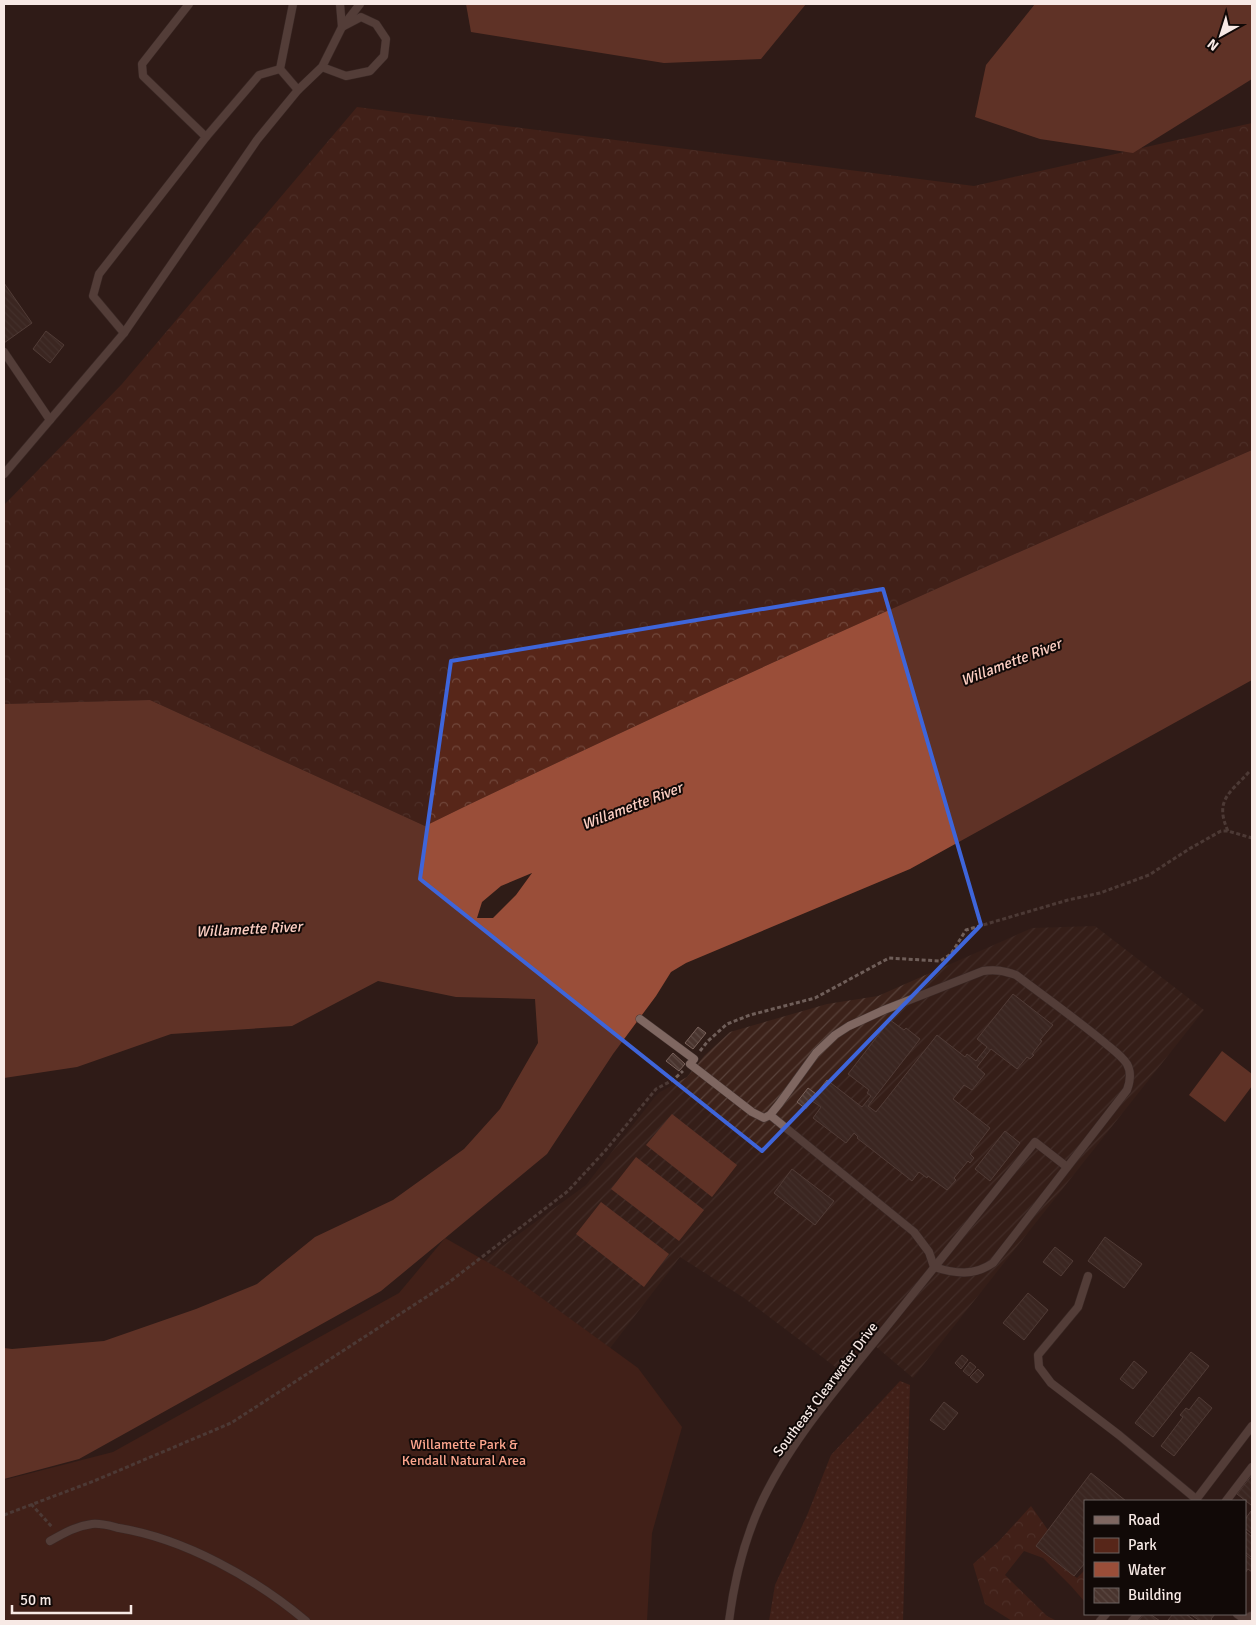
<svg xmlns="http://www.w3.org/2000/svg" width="1256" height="1625" viewBox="0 0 1256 1625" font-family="Signika,sans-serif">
<defs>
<pattern id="industrial-furrows" width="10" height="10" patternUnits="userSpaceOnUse" patternTransform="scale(1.25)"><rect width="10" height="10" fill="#3c221a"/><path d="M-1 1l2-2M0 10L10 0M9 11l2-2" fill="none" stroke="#59423b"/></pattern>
<pattern id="grass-dots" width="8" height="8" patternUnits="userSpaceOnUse" patternTransform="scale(1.25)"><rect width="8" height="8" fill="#572619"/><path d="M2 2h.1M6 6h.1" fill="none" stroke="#70463a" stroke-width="1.8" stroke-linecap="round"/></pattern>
<pattern id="forest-crowns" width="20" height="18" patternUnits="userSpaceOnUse" patternTransform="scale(1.25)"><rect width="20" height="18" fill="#572619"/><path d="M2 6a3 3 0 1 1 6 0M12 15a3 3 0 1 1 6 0" fill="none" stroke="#70463a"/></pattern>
<pattern id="building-back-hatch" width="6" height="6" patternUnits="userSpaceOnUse" patternTransform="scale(1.25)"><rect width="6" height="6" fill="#49342e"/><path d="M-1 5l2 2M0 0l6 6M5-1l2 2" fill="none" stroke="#5b4842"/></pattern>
</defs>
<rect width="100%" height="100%" fill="#2f1c17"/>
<path fill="url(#industrial-furrows)" d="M1095 926 1204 1010 913 1378 867 1339 842 1372 744 1298 680 1257 594 1369 482 1261 586 1185 654 1098 660 1092 687 1077 704 1056 730 1032 827 1004 878 996 1032 928Z"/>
<path fill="url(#grass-dots)" d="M900 1381 910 1385 903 1621H769L775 1585 808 1513 831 1455Z"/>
<g fill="url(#forest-crowns)">
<path d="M357 107 974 186 1252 123V450C974 571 697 694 425 826L150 700 4 704V505L122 384Z"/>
<path d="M1031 1506 1048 1530 1036 1546 1077 1578 1085 1570V1602L1071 1586 1043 1558 1024 1551 1005 1575 1047 1616 1057 1621H1012L985 1604 973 1564 999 1541Z"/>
</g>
<path fill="#572619" d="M445 1238 510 1275 638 1368 682 1427 652 1533 647 1621H4V1480L113 1452 399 1293Z"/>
<g fill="#9a4e39" fill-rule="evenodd">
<path d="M466 4H806L761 59 664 63 471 32Z"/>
<path d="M1035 4H1252V79L1133 153 1040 139 975 117 986 65Z"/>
<path d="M1252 450V680L910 869 686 963 671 972 656 996 613 1054 547 1154 381 1291 79 1459 4 1479V1348L12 1349 104 1341 196 1309 257 1284 315 1237 393 1200 464 1149 500 1109 538 1043 535 999 456 997 378 981 292 1026 171 1034 77 1067 4 1078V704L150 700 425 826C697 694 974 571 1252 450ZM532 873 516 895 493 918H477L482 902 501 886Z"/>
<path d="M1222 1051 1252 1074V1086L1225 1122 1189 1095Z"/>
<path d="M672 1114 737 1165 712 1197 646 1145Z"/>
<path d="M636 1157 704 1210 679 1241 611 1189Z"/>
<path d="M601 1202 669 1254 644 1287 576 1234Z"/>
</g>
<g fill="url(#building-back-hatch)" stroke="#7a635c">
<path d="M4 283 32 323 4 343Z"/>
<path d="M46 331 64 345 50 363 33 349Z"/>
<path d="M1013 994 1053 1025 1040 1040 1042 1041 1032 1054 1034 1055 1030 1059 1027 1057 1017 1069 991 1049 977 1067 985 1074 972 1090 964 1085 953 1099 990 1128 970 1154 974 1158 970 1163 968 1161 954 1178 956 1180 947 1190 928 1176 927 1178 919 1172 912 1181 857 1138 858 1137 854 1133 846 1143 813 1118 821 1107 812 1101 806 1109 797 1102 808 1088 816 1094 827 1080 862 1107 871 1096 867 1093 869 1090 848 1074 890 1020 904 1030 906 1028 920 1039 868 1106 876 1112 937 1035 965 1057 967 1054 976 1061 987 1047 977 1039Z"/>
<path d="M698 1027 706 1033 693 1049 685 1043Z"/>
<path d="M673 1053 685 1064 679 1071 666 1061Z"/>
<path d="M1005 1131 1020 1143 990 1181 975 1169Z"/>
<path d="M792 1169 834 1201 815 1225 774 1193Z"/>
<path d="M1105 1237 1142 1264 1124 1288 1088 1261Z"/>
<path d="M1055 1247 1073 1261 1061 1276 1043 1262Z"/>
<path d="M1028 1293 1048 1310 1024 1340 1003 1323Z"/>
<path d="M1191 1352 1209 1366 1153 1437 1135 1423Z"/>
<path d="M962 1355 968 1360 961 1369 955 1363Z"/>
<path d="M1134 1361 1147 1372 1133 1389 1120 1379Z"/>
<path d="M970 1362 976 1367 969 1376 963 1371Z"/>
<path d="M978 1369 984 1375 977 1383 970 1377Z"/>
<path d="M1199 1397 1212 1408 1174 1456 1161 1446 1183 1417 1180 1415 1186 1408 1189 1410Z"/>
<path d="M944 1402 958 1413 944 1430 930 1420Z"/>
<path d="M1091 1473 1126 1501H1085V1563L1074 1576 1036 1546Z"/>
<path d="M1252 1475V1504L1251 1505 1237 1494Z"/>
<path d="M1251 1511H1252V1534L1245 1528 1246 1518Z"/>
<path d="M1245 1531 1252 1537V1558L1245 1552Z"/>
<path d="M1245 1554 1252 1560V1572L1248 1569 1245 1573Z"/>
<path d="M1144 1614H1150L1160 1621H1138Z"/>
<path d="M1173 1614H1186L1195 1621H1170L1168 1620Z"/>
<path d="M1190 1614H1215L1211 1619 1213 1621H1200Z"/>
</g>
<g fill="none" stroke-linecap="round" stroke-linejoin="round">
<g stroke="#483835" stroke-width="9">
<g id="service">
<path d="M293 4 280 69 298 90"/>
<path d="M340 4 342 27"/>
<path d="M343 26 360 4"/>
<path d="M206 137 259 75 280 69"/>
<path d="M124 333 93 296 99 274 206 137 143 76 142 64 189 4"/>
<path d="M4 352 50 420"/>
<path d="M4 474 124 333 257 140 298 90 322 67 342 27 361 17 376 24 386 39 384 56 370 71 346 76 322 67"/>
<path d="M640 1019 694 1059"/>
<path d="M690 1064 752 1112 764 1118 770 1115 779 1104 816 1053 835 1035 849 1026 884 1010 983 971C996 969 1004 971 1016 975 1045 997 1076 1019 1105 1043 1112 1049 1122 1056 1127 1064 1132 1073 1130 1082 1127 1090L993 1263C974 1276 956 1274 934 1267"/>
<path d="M770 1115 914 1232 929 1252 934 1267"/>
<path d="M1088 1276 1078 1307 1038 1355 1039 1367 1051 1383 1119 1435 1196 1499"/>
<path d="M1195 1501 1252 1426"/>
<path d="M1226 1501 1252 1467"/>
<path d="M50 1541C64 1533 76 1526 92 1524 101 1523 111 1526 119 1528 185 1539 255 1578 306 1621"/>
<path d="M1237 1614 1247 1621"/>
<path d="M729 1621C734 1582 743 1544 759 1508 788 1442 843 1381 888 1325 937 1264 986 1203 1035 1142L1067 1167"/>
<path d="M1100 1621 1106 1614"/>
<path d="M1132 1621 1138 1614"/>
</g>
</g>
<g stroke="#483835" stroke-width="18">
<path id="minor" d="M1251 1621 1252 1620"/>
</g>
<g stroke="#6f5e59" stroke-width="3" stroke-dasharray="4 2.5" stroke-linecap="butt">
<path d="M1228 831C1214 800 1230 793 1249 772L1252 771"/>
<path d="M700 1051 708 1041 727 1024 750 1015 815 998 889 958 940 961 951 954 966 930 1068 900 1100 893 1149 875 1189 849 1221 831H1228L1252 838"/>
<path d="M31 1504 53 1528"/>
<path d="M4 1515 94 1481 231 1423 448 1283 568 1191 605 1151 656 1089 673 1080 683 1071"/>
</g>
<use href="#service" stroke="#7f6761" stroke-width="8"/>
<use href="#minor" stroke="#7f6761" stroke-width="16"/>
</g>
<path d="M0 0H1256V1625H0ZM883 589 981 925 762 1151 420 879 451 661Z" fill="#2f1c17" fill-opacity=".55" fill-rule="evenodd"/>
<path fill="none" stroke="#3e65da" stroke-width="4" stroke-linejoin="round" d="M883 589 981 925 762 1151 420 879 451 661Z"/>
<g text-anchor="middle" stroke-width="4" stroke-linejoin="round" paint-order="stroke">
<g font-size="14" fill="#f7e9e5" stroke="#110907">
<text transform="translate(825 1389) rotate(-53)" y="5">Southeast Clearwater Drive</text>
</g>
<g font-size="14" fill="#fda68e" stroke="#110907">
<text x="464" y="1449">Willamette Park &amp;<tspan x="464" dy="16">Kendall Natural Area</tspan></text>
</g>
<g font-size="15" font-style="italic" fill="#fdcfc3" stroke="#110907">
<text transform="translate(1011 662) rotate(-21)" y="5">Willamette River</text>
<text transform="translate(632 806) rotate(-21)" y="5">Willamette River</text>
<text transform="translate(249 929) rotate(-3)" y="5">Willamette River</text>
</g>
</g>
<rect width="1256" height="1625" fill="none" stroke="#f7e9e5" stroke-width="10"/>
<rect x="1084" y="1500" width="162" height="115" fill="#110907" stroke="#6d6360"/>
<rect x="1094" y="1516" width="25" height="8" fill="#7f6761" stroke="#6d6360"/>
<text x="1128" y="1525" font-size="15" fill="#f7e9e5">Road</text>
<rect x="1094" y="1538" width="25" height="15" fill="#572619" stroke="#6d6360"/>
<text x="1128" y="1550" font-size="15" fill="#f7e9e5">Park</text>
<rect x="1094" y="1562" width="25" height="15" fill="#9a4e39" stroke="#6d6360"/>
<text x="1128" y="1575" font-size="15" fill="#f7e9e5">Water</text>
<rect x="1094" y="1588" width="25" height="15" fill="url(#building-back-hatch)" stroke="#6d6360"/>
<text x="1128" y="1600" font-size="15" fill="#f7e9e5">Building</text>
<g transform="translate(1221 35) rotate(219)" stroke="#110907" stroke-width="4" paint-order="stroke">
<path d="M0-4L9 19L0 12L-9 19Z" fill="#f7e9e5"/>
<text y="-8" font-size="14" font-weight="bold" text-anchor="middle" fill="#f7e9e5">N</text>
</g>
<path d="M12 1605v8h119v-8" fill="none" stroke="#f7e9e5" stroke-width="2.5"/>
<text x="20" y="1605" font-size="15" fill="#f7e9e5" stroke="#110907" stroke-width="4" paint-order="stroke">50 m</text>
</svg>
